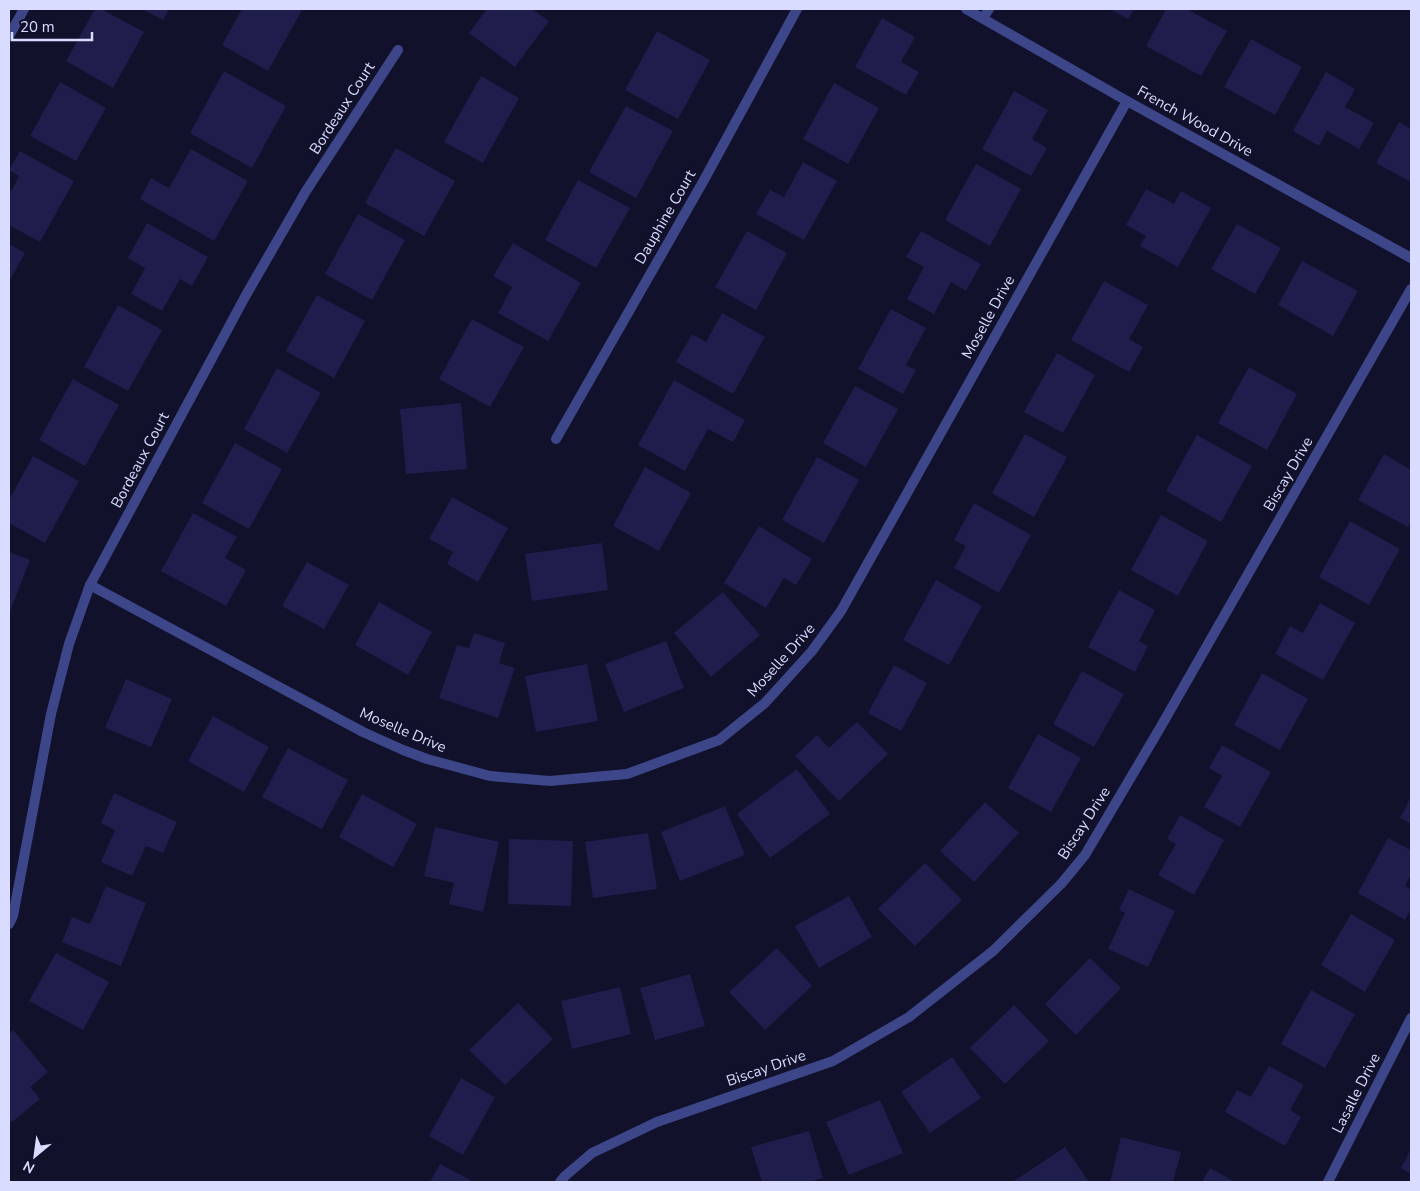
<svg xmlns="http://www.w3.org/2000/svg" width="1420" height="1191" viewBox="0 0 1420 1191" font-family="'Nunito Sans',sans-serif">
<rect width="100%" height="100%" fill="#11112b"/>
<g fill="#1e1d4c">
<path d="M95 9H101L144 32 113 88 66 61Z"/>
<path d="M142 9H169L163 20Z"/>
<path d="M242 9H299L302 10 268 71 222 45Z"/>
<path d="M487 9H532L549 21 515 67 469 33Z"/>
<path d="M1110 9H1134L1128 19Z"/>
<path d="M1166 9H1187L1227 31 1201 76 1146 46Z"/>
<path d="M882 18 915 37 901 62 919 72 906 95 855 67Z"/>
<path d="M657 31 710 60 678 119 625 90Z"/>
<path d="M1251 39 1302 67 1275 115 1224 87Z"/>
<path d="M224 71 286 106 252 168 190 133Z"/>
<path d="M1326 72 1355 89 1345 107 1374 123 1359 149 1327 131 1319 146 1293 131Z"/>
<path d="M481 76 519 98 483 163 444 142Z"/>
<path d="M60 82 106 108 76 161 30 136Z"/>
<path d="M834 83 879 108 848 164 803 139Z"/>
<path d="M1014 91 1048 110 1032 139 1047 148 1031 176 982 149Z"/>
<path d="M626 106 673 131 636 198 589 172Z"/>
<path d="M1399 122 1411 129V182L1376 163Z"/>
<path d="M396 148 455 181 424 236 365 203Z"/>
<path d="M191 149 248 181 214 241 140 199 151 178 169 188Z"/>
<path d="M20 151 74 181 40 242 9 225V191L11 192 19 176 9 170Z"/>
<path d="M803 162 837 181 804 240 756 214 770 190 784 197Z"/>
<path d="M976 164 1021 189 990 246 945 220Z"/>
<path d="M578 180 630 208 596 268 545 240Z"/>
<path d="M1146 189 1174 204 1181 191 1211 208 1178 267 1140 246 1146 236 1126 225Z"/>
<path d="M358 214 405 240 372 300 325 274Z"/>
<path d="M147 223 208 257 192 286 180 279 162 311 131 294 145 268 128 258Z"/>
<path d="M1237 224 1281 248 1255 294 1211 269Z"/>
<path d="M747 231 787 253 756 310 715 287Z"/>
<path d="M921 231 981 264 966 291 951 282 934 314 907 299 924 267 906 257Z"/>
<path d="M513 243 581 283 548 341 498 313 512 287 493 276Z"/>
<path d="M9 244 25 253 9 282Z"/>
<path d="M1302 261 1358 291 1333 336 1278 305Z"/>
<path d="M1104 281 1148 305 1129 339 1143 347 1129 372 1071 340Z"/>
<path d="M317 295 365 321 334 378 286 351Z"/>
<path d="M118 305 162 330 128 391 84 367Z"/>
<path d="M891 309 926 328 906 365 916 370 903 394 858 369Z"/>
<path d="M722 313 765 337 733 394 676 362 692 334 706 342Z"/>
<path d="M472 319 524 347 490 407 439 379Z"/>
<path d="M1057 353 1095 375 1063 433 1024 412Z"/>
<path d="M1249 367 1297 394 1267 450 1218 423Z"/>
<path d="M277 368 321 393 287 453 244 429Z"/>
<path d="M73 379 119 405 85 466 39 440Z"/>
<path d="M674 380 745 420 733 442 708 429 685 471 638 445Z"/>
<path d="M855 386 898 409 866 467 823 443Z"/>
<path d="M461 403 467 469 406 474 400 409Z"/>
<path d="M1025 434 1067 457 1034 517 992 493Z"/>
<path d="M1197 435 1252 466 1221 522 1166 491Z"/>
<path d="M235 443 282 469 249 529 202 503Z"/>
<path d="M1384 454 1411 470V521L1408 527 1358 500Z"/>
<path d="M33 456 79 481 45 543 9 523V500Z"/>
<path d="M817 457 859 480 824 543 782 520Z"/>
<path d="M645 467 691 493 659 551 613 526Z"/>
<path d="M452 497 508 528 478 582 447 564 453 552 429 539Z"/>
<path d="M974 503 1031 535 999 593 954 568 966 546 954 540Z"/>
<path d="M193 513 237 537 225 558 246 570 226 606 161 571Z"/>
<path d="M1161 515 1208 541 1178 596 1131 570Z"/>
<path d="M1350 521 1400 549 1369 605 1319 577Z"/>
<path d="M759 526 812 559 796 585 784 578 766 608 724 583Z"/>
<path d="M602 543 608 590 532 601 525 554Z"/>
<path d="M9 552 30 560 9 614Z"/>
<path d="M307 562 349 585 324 629 282 606Z"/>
<path d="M936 580 982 606 949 665 903 640Z"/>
<path d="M1119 590 1155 610 1139 641 1148 646 1135 672 1088 647Z"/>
<path d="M723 592 760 635 711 677 674 633Z"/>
<path d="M379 602 432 632 408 675 355 645Z"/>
<path d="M1320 603 1355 623 1323 680 1275 654 1290 626 1303 633Z"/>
<path d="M474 633 505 643 499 663 515 668 498 718 439 698 457 645 469 648Z"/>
<path d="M666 641 684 688 624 712 605 664Z"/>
<path d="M587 664 598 721 536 732 525 676Z"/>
<path d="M894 665 927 683 901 731 868 713Z"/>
<path d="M1082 671 1124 694 1094 747 1053 724Z"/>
<path d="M1262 673 1308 699 1280 750 1234 725Z"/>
<path d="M126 679 172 699 151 747 105 728Z"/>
<path d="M213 716 269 747 244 792 188 761Z"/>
<path d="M857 722 888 754 839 801 795 756 817 735 829 748Z"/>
<path d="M1038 734 1081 758 1051 812 1008 788Z"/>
<path d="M1222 745 1271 772 1240 827 1204 807 1222 776 1209 768Z"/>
<path d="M288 748 348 780 322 829 262 797Z"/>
<path d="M797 769 830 814 770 858 737 814Z"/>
<path d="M114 793 177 822 163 853 146 846 132 876 101 862 115 830 101 823Z"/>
<path d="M362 794 417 824 393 867 339 837Z"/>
<path d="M1411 797V824L1400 818Z"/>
<path d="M985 802 1019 833 974 882 940 851Z"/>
<path d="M725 806 745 855 680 881 661 832Z"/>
<path d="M1180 815 1224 840 1194 895 1158 875 1176 844 1167 839Z"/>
<path d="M435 827 499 842 483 912 449 904 454 883 424 876Z"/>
<path d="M648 833 657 889 593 898 585 842Z"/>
<path d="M1388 838 1411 850V874L1405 886 1411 890V909L1405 920 1358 893Z"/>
<path d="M509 839 573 841 571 906 508 904Z"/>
<path d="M925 863 962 900 915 946 878 909Z"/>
<path d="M106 886 146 903 121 966 62 942 72 917 90 924Z"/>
<path d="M1129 889 1175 911 1148 967 1108 949 1125 913 1119 910Z"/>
<path d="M849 896 872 937 819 968 795 926Z"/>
<path d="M1351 914 1395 940 1365 992 1321 965Z"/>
<path d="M777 948 812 986 765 1030 729 992Z"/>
<path d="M56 953 109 982 83 1030 29 1001Z"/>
<path d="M1090 958 1121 988 1076 1035 1045 1004Z"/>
<path d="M690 974 705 1026 655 1040 640 988Z"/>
<path d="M620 987 631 1034 572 1049 561 1001Z"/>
<path d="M1311 990 1355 1014 1325 1068 1281 1044Z"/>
<path d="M518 1003 553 1039 505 1085 469 1050Z"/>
<path d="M1014 1005 1049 1041 1005 1084 970 1048Z"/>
<path d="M13 1030 48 1072 30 1087 40 1099 12 1122 9 1119V1034Z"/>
<path d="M952 1057 981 1098 930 1133 901 1092Z"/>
<path d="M1269 1066 1304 1085 1290 1110 1301 1117 1285 1146 1225 1112 1237 1090 1251 1097Z"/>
<path d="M461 1078 495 1097 463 1155 429 1136Z"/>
<path d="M880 1100 903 1153 849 1175 826 1122Z"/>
<path d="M809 1131 823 1178 810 1182H762L751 1147Z"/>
<path d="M1121 1137 1181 1152 1173 1182H1110Z"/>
<path d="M1065 1147 1089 1182H1015L1014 1181Z"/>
<path d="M1411 1149V1174L1401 1168Z"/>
<path d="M440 1164 474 1182H430Z"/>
<path d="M1210 1168 1235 1182H1202Z"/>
</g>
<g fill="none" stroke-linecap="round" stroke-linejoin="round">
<g stroke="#3c4689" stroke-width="10">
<path d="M966 9 1127 101 1411 258"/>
<path d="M983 18 989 9"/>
<path d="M9 36 24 9"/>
<path d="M556 439 704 180 797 9"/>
<path d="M90 585 363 732 403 750 427 759 490 776 550 781 627 774 719 740 765 703 812 651 841 611 1127 101"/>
<path d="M9 924 13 916 51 714 69 644 90 585 246 295 306 191 398 50"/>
<path d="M560 1182 565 1176 592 1153 657 1122 833 1061 909 1017 993 951 1061 884 1085 855 1160 728 1411 289"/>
<path d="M1328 1182 1411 1018"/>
</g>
</g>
<g text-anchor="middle" stroke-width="5" stroke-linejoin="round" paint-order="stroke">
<g font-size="15" fill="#dadcff" stroke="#11112b">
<text transform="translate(342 108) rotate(-57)" y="5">Bordeaux Court</text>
<text transform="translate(1195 121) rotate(29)" y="5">French Wood Drive</text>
<text transform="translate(665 217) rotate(-60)" y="5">Dauphine Court</text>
<text transform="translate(988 317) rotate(-61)" y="5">Moselle Drive</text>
<text transform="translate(140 460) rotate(-62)" y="5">Bordeaux Court</text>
<text transform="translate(1288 474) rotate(-60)" y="5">Biscay Drive</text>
<text transform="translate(781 660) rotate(-48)" y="5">Moselle Drive</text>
<text transform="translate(403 730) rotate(23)" y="5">Moselle Drive</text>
<text transform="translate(1084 823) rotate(-57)" y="5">Biscay Drive</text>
<text transform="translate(766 1068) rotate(-19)" y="5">Biscay Drive</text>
<text transform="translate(1356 1093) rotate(-63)" y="5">Lasalle Drive</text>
</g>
</g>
<rect width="1420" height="1191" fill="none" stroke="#dadcff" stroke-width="20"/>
<g transform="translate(35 1156) rotate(209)" stroke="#11112b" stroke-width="4" paint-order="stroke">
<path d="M0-4L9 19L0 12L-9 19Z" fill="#dadcff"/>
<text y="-8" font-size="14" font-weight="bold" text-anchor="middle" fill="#dadcff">N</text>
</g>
<path d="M12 32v8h80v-8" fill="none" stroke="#dadcff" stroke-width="2.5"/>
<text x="20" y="32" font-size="15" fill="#dadcff" stroke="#11112b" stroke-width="4" paint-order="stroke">20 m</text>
</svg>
